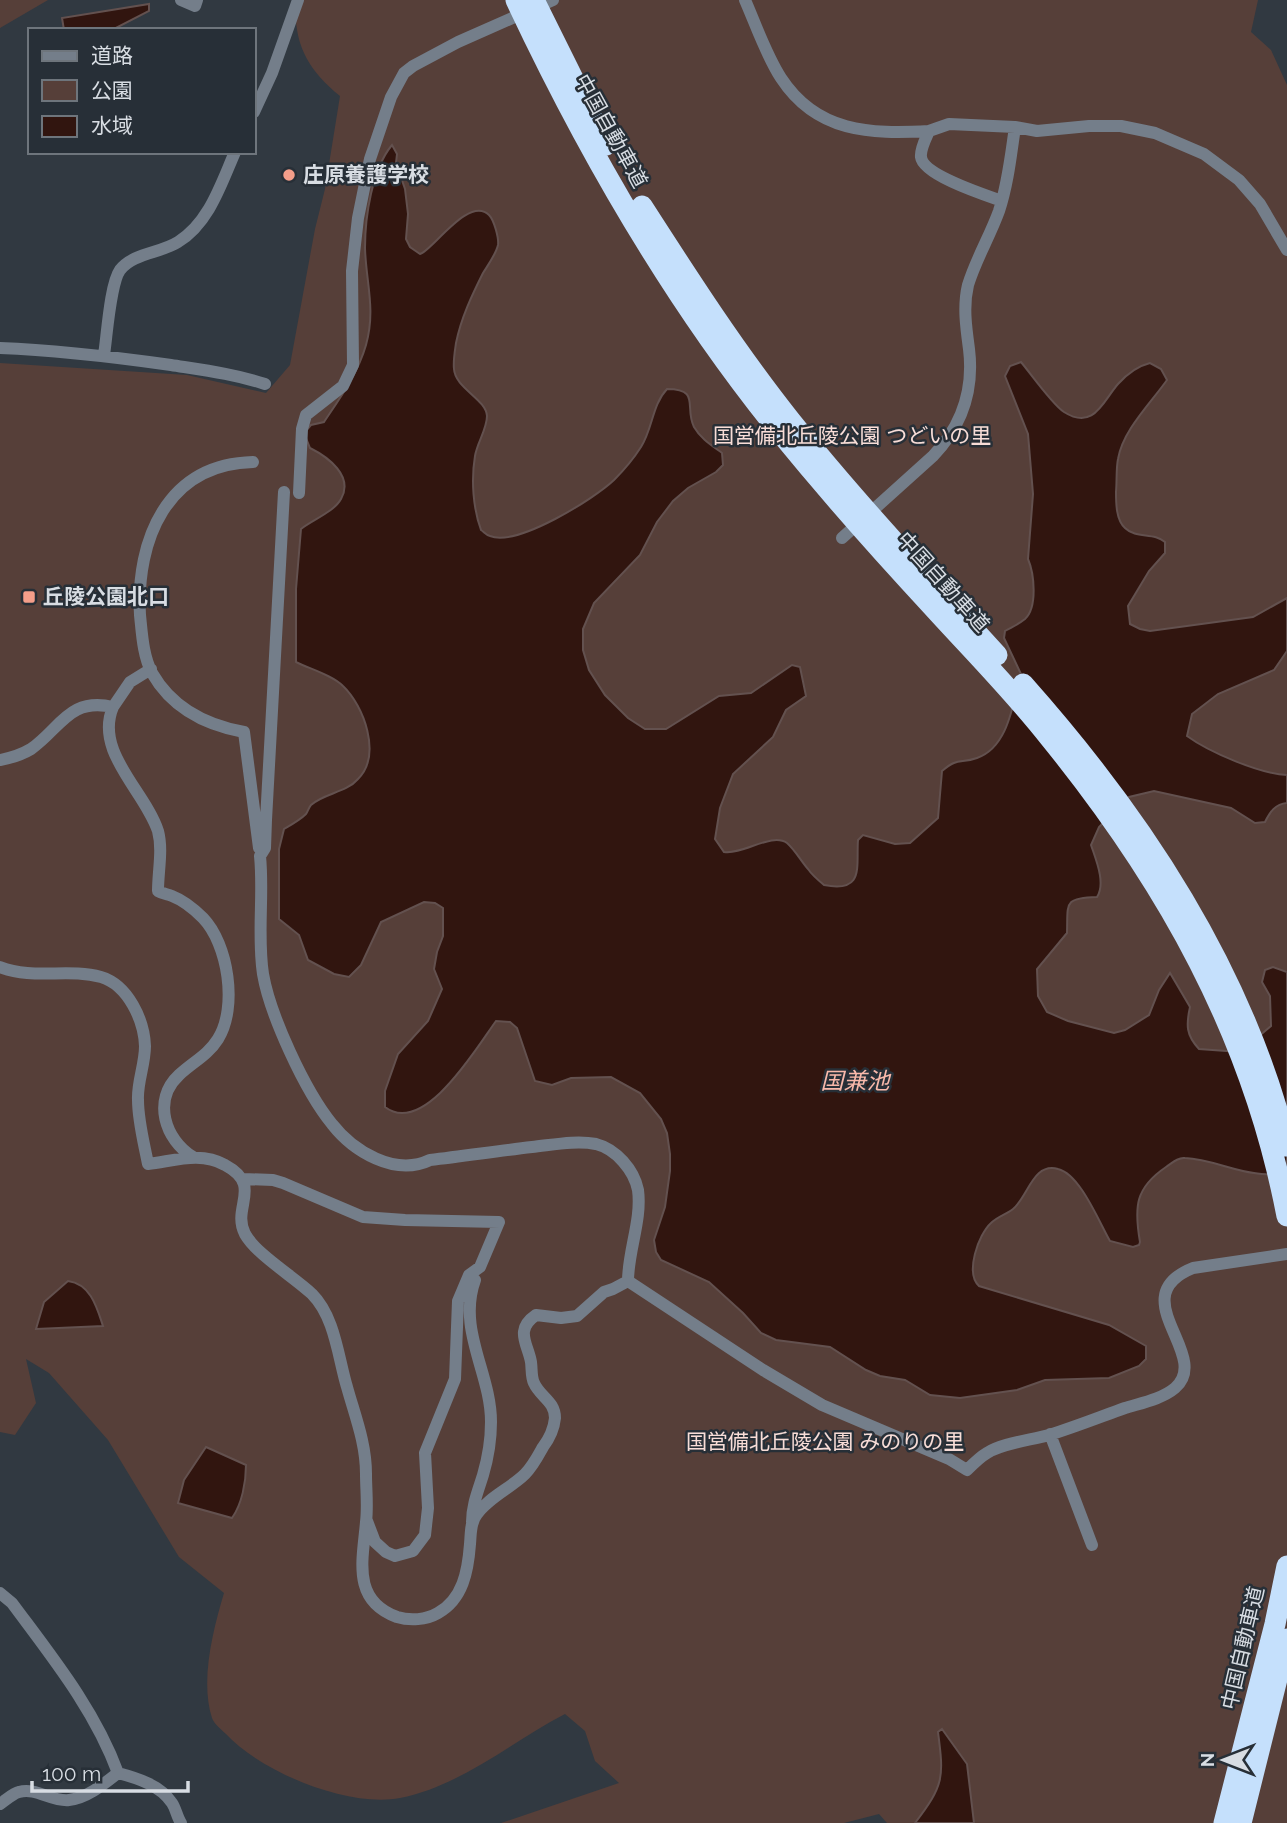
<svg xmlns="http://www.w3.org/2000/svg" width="1287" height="1823" font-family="Raleway,'Noto Sans JP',sans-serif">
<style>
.green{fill:#563f39}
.water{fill:#31150f;stroke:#63514f;stroke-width:2}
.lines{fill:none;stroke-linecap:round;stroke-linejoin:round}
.street{stroke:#747e8a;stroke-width:12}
.highway{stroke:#c5e0fc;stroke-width:21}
.poi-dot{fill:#f49e8a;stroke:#272f37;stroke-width:2.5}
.labels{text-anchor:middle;stroke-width:5;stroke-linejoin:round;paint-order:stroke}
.street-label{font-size:21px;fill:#d8dde3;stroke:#272f37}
.poi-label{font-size:21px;font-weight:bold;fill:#d8dde3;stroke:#272f37;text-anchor:start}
.park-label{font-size:21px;fill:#f8ddd7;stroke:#272f37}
.water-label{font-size:23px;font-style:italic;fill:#f9b9aa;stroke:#272f37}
</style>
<rect width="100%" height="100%" fill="#313941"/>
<path class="green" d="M0 0H48L0 28Z
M296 0H1258L1251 32 1271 50 1287 85V1823H887L879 1814 844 1823H501L619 1783 595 1761 585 1731 565 1714C511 1742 461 1786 400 1798 348 1808 261 1772 226 1734 222 1730 214 1724 212 1718 200 1681 213 1630 224 1593L179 1557 108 1440 49 1373 26 1359 36 1403 15 1435 0 1432V363L187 375 266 393 290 365 315 229 325 189 340 96C307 69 293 43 296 0Z"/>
<path class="water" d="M149 4V11L112 30H64L62 18Z
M392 145 397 154 396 163 405 189 408 214 406 239 410 247 420 254C432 251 469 195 489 215 494 220 499 238 498 245 496 254 488 265 483 273 472 295 461 318 456 343 455 350 453 361 454 369 455 388 486 399 487 416 487 429 477 443 475 456 471 480 473 508 481 530 484 532 486 535 490 536 517 547 594 499 614 480 623 471 634 458 641 447 653 428 652 405 667 389 701 389 684 407 694 427 701 439 711 445 722 453L723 465 716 472 688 488 673 501 657 522 640 555 594 603 583 629V650L589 670 605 695 628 718 645 729H666L719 696 751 693 792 665 800 667 806 696 786 710 773 737 733 774 720 808 715 839 724 852C743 855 772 832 787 843 795 850 801 861 808 869 812 875 818 880 824 885 865 893 856 867 858 840L863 835 895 844 910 843 938 818 942 771C958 757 960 764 977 758 1009 747 1013 702 1021 674L1004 638 1005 631C1012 627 1019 624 1025 619 1038 607 1034 573 1028 559L1033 494 1028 434 1005 376 1010 366 1021 362C1031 374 1052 404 1064 412 1094 431 1103 401 1118 384 1127 374 1138 366 1150 363L1161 369 1167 380C1150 404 1123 430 1118 459 1116 469 1117 481 1116 492 1116 503 1116 520 1125 528 1136 539 1154 532 1165 542V553L1149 571 1128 606 1130 624 1140 629 1150 631 1253 617 1287 598V651L1274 670 1218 694 1192 714 1187 736C1209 752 1260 774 1287 775V803C1275 804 1270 812 1265 822L1255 823 1231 808 1154 791 1129 797 1099 827 1091 845C1096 860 1106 883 1097 897 1063 898 1068 903 1067 933L1037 969 1038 996 1047 1012 1068 1021 1114 1033 1125 1030 1149 1015 1159 990 1170 973 1190 1007C1186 1025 1186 1035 1199 1049L1240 1052 1271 1026 1270 996 1262 982 1265 970 1273 967 1287 972V1175C1276 1174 1265 1175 1254 1173 1231 1170 1209 1159 1185 1158 1178 1157 1172 1163 1166 1167 1135 1188 1134 1207 1140 1242L1139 1245 1133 1247 1110 1241C1099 1222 1080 1174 1058 1169 1033 1162 1028 1197 1013 1209 1007 1214 997 1217 991 1223 978 1235 965 1273 979 1286L1109 1325 1146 1346V1359L1139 1366 1109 1378 1045 1380 1017 1390 960 1398 930 1395 905 1380 880 1376 866 1370 830 1347 776 1340 761 1333 743 1313 709 1282 661 1260 656 1252 654 1240 665 1207 670 1171V1154L667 1133 661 1119 640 1093 611 1077 571 1078 552 1085 535 1081 517 1028 510 1022 496 1021C477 1047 424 1137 385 1107V1091L398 1054 428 1021 442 989 434 969 437 952 443 936V908L435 903 424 902 381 922 361 965 349 977 334 974 308 960 299 935 279 919V849L284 829C291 825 300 820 306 814 308 811 309 807 311 805 324 793 346 793 358 779 382 755 364 706 343 686 332 675 310 669 296 662V589L301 529C312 520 334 512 341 499 354 476 328 457 310 448L304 433 311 425 324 422C340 398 358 373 366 345 376 309 366 283 365 248 365 217 372 169 392 145Z
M68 1281C91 1284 97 1308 103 1326L36 1329 44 1302Z
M206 1447 246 1465C246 1482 242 1504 232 1518L178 1503 184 1480Z
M942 1729 967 1764 974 1823H915C944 1785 944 1778 938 1732Z"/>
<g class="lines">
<path class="street" d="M181 0 195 6 197 0
M745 0C756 25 766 55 781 78 817 133 870 134 929 131 926 138 920 149 921 157 923 175 985 195 1002 201
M254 112 272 73 298 0
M929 131 949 124 1015 127 1037 131 1089 126H1121L1155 133 1204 154 1239 180 1260 204 1287 250
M0 348C58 350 114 357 171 365 203 370 235 374 265 384
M104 355C107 336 110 284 120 270 133 253 161 253 178 242 209 223 221 184 235 152
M253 462C167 464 136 540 140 615 142 634 143 656 152 673 172 708 205 725 244 732L259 848
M284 492 266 820 265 848 260 856C264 895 257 935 263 974 270 1015 305 1091 332 1124 353 1151 395 1177 430 1160 464 1156 498 1151 532 1147 552 1145 576 1140 596 1144 616 1149 634 1170 638 1190 642 1220 628 1251 628 1281
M299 493 302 429 306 415 343 386 353 365 352 271 358 218 370 159 391 97 404 73 413 66 458 42 553 0
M842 538 933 456C962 426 974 390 969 349 966 327 963 306 968 285 976 259 990 236 999 211 1008 184 1011 154 1015 127
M113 707C94 752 145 791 158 831 163 850 158 871 158 891 163 894 167 894 172 896 185 901 194 909 203 918 228 944 238 1007 218 1039 208 1055 193 1062 179 1075 152 1100 165 1140 193 1157
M0 760C11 758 21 755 31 749 61 728 69 697 113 707L130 682 151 669
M0 967C33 980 68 968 101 977 128 985 144 1020 145 1046 145 1065 137 1082 138 1100 138 1121 144 1143 148 1164 174 1161 201 1151 225 1165 264 1186 231 1207 245 1234 256 1254 294 1277 312 1294 335 1317 338 1357 347 1387 355 1416 366 1443 366 1474 366 1490 368 1506 366 1522 363 1559 351 1600 397 1617 410 1621 426 1620 438 1613 463 1599 468 1571 470 1544 471 1534 470 1522 477 1514 489 1497 511 1488 525 1474 533 1466 538 1456 543 1447 549 1439 554 1428 555 1418 555 1401 540 1397 534 1383 531 1377 532 1369 531 1362 528 1344 514 1330 536 1315L561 1318 577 1316 604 1292 613 1289 628 1281
M243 1179 273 1180 283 1183 363 1217 405 1220 499 1222 480 1267 469 1275 458 1301 455 1379 425 1453 428 1508 425 1535 413 1551 395 1556 386 1552 375 1542 367 1521
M628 1281 763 1370 822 1405 949 1459 967 1470C973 1464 980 1457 987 1453 1002 1443 1032 1440 1049 1435 1075 1427 1100 1417 1125 1408 1141 1403 1162 1399 1175 1388 1213 1355 1121 1297 1193 1268L1287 1254
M1050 1434 1092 1545
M472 1522C472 1505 478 1491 483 1475 488 1458 491 1440 491 1422 491 1373 457 1330 475 1280
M0 1593 12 1603C52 1657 95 1710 118 1773
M0 1804C5 1801 13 1793 19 1792 36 1787 52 1802 69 1800 87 1798 104 1784 118 1773 137 1778 160 1785 172 1803 176 1809 177 1817 181 1823"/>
<path class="highway" d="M516 0C587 151 673 300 778 430 827 490 879 549 932 606 971 649 1013 691 1049 737 1166 881 1252 1033 1287 1216
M534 0 606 145
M642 206C689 279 736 352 790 420 855 501 927 578 997 655
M1023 684C1142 818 1243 970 1287 1146
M1224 1823 1275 1624 1287 1566
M1241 1823 1287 1639"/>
</g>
<g class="poi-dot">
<circle cx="289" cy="175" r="7"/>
<rect x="22" y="590" width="14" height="14" rx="3.5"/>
</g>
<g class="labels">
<g class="street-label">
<text transform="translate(611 131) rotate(61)" y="7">中国自動車道</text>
<text transform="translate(943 582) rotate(48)" y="7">中国自動車道</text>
<text transform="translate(1243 1648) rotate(-77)" y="7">中国自動車道</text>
</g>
<g class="poi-label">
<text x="303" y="182">庄原養護学校</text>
<text x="43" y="604">丘陵公園北口</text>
</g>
<g class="park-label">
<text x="852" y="443">国営備北丘陵公園 つどいの里</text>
<text x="825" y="1449">国営備北丘陵公園 みのりの里</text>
</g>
<g class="water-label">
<text x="855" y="1089">国兼池</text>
</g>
</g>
<rect x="28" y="28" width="228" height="126" fill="#272f37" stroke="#6e757c" stroke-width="2"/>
<rect x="42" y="51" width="35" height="10" fill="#747e8a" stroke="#6e757c" stroke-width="2"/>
<text x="91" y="63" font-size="21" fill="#d8dde3">道路</text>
<rect x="42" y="80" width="35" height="21" fill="#563f39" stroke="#6e757c" stroke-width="2"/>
<text x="91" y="98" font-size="21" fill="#d8dde3">公園</text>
<rect x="42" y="116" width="35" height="21" fill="#31150f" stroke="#6e757c" stroke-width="2"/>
<text x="91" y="133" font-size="21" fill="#d8dde3">水域</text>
<g transform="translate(1224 1760) rotate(270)" stroke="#272f37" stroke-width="5" paint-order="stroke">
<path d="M0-5L12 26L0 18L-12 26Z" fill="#d8dde3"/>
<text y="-10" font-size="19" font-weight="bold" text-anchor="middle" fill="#d8dde3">N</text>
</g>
<path d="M32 1781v10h156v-10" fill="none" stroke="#d8dde3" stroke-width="3.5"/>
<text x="42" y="1781" font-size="21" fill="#d8dde3" stroke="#272f37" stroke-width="5" paint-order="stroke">100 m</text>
</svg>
